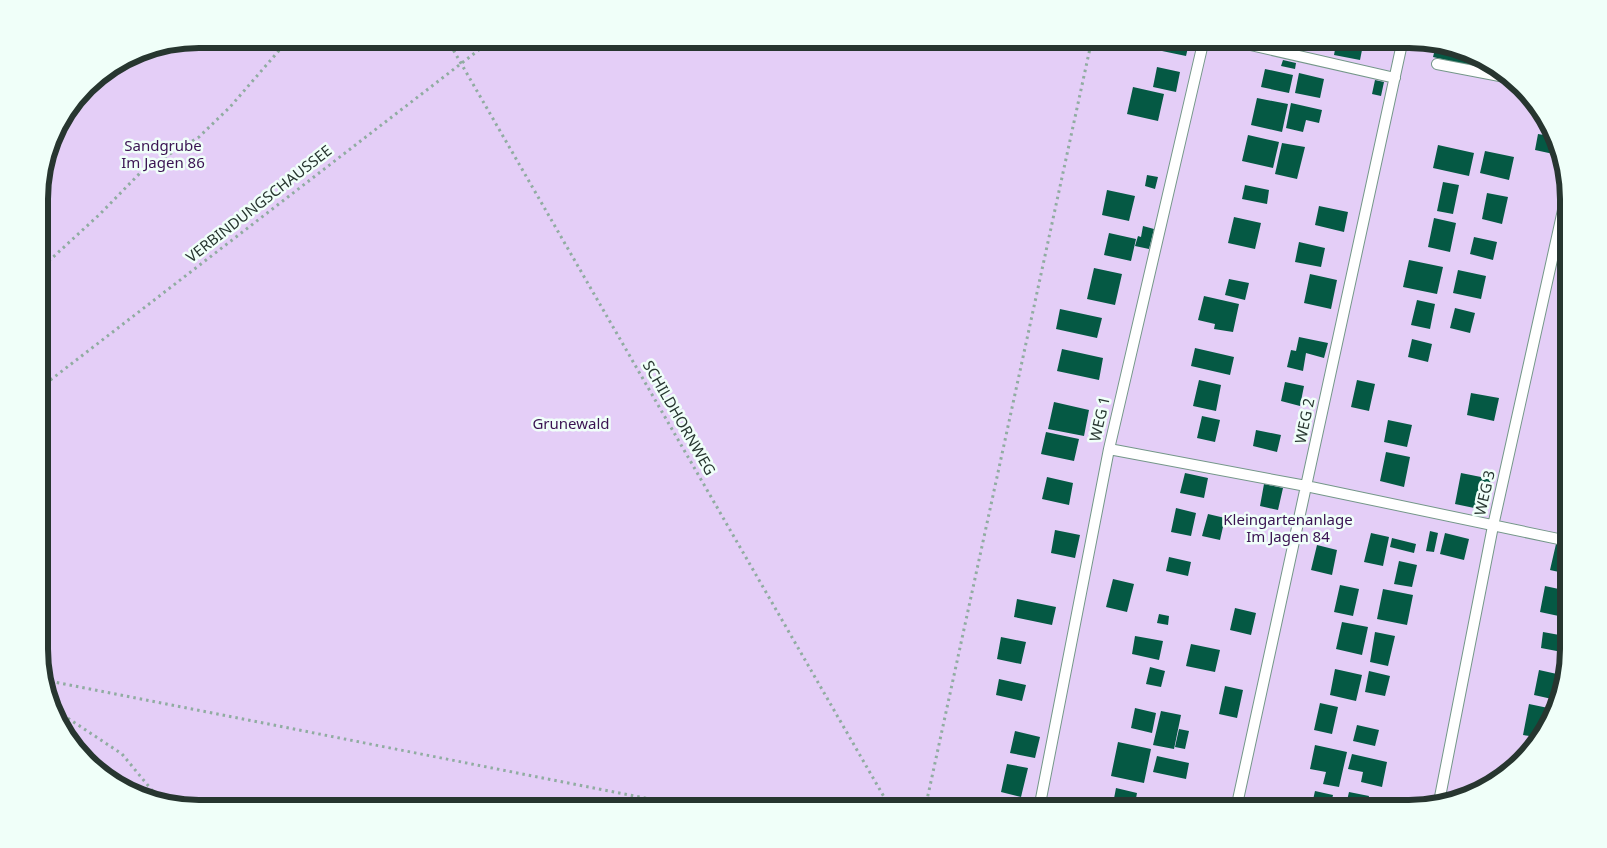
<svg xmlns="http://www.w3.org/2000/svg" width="1607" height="848" font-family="'Noto Sans',sans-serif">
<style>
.green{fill:#e4cef7}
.building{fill:#055944}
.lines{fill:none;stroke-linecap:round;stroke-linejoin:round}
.lane-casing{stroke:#749789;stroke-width:12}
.path{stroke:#90aca1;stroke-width:3;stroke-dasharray:2.5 4;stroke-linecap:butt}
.lane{stroke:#fff;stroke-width:10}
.labels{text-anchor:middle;stroke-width:5;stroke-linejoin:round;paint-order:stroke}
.park-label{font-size:15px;fill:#3a1352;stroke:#f0fff9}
.street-label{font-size:15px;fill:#273630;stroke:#f0fff9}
.rim{fill:none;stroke:#273630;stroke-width:6}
</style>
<rect width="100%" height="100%" fill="#d2f7e8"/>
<path class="green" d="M198 39H1409L1480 55 1541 109 1567 178 1568 650 1552 721 1497 783 1419 809H198L127 793 72 747 40 671 39 187 55 128 93 78 137 51Z"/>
<path class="building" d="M1165 39H1190L1186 56 1162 51Z
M1274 39H1299L1297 48 1273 43Z
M1337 39 1364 40 1360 60 1334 55Z
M1436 45 1480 55 1498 72 1433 57Z
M1283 60 1296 63 1295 69 1281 66Z
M1157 67 1180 72 1176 92 1153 87Z
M1265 69 1293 75 1289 93 1261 87Z
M1299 73 1324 79 1320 98 1295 93Z
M1375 80 1384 82 1381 96 1372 94Z
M1133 87 1164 94 1158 121 1127 114Z
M1257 98 1288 104 1282 132 1251 125Z
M1291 103 1322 110 1319 123 1306 120 1303 132 1286 128Z
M1544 132 1550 133 1558 155 1535 150 1538 134 1544 135Z
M1248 135 1279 142 1273 168 1242 161Z
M1282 143 1305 147 1297 179 1275 174Z
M1438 145 1474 153 1469 176 1433 168Z
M1485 151 1514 157 1509 180 1480 173Z
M1147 175 1158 177 1155 189 1145 186Z
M1443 182 1459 185 1453 214 1437 211Z
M1245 185 1269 190 1267 204 1242 199Z
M1107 190 1135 196 1129 221 1102 215Z
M1487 193 1508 197 1502 224 1482 219Z
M1319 206 1348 212 1344 232 1315 225Z
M1234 217 1261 223 1255 249 1228 243Z
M1434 218 1456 223 1450 252 1428 247Z
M1143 226 1154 229 1149 249 1135 246 1138 236 1141 237Z
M1109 233 1136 239 1131 261 1104 255Z
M1474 237 1497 242 1493 260 1470 254Z
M1299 242 1325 248 1321 267 1295 262Z
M1409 260 1443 267 1437 294 1403 287Z
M1094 268 1122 274 1115 305 1087 299Z
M1458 270 1486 276 1481 299 1453 293Z
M1310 274 1337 280 1331 309 1304 303Z
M1229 279 1249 283 1245 300 1225 295Z
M1204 296 1239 304 1233 332 1214 329 1215 324 1198 320Z
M1417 300 1435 304 1430 329 1411 325Z
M1455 308 1475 313 1470 333 1450 328Z
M1060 309 1102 318 1097 338 1056 329Z
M1299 337 1328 343 1324 358 1306 353 1303 371 1287 367 1291 350 1296 351Z
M1412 339 1432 344 1428 362 1408 357Z
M1195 348 1234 357 1230 375 1191 366Z
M1062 349 1103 358 1099 380 1057 371Z
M1199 380 1221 385 1216 411 1193 406Z
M1357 380 1375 384 1369 411 1351 407Z
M1285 382 1304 386 1300 406 1281 401Z
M1471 393 1499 398 1494 421 1467 415Z
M1054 402 1089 410 1084 436 1048 429Z
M1202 416 1220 420 1215 442 1197 438Z
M1388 420 1412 425 1407 447 1384 442Z
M1256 430 1281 435 1277 452 1253 446Z
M1046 432 1079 439 1074 461 1041 454Z
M1386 452 1410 457 1404 487 1380 481Z
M1185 473 1208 478 1204 498 1180 493Z
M1461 473 1491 479 1484 510 1455 504Z
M1047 477 1073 483 1069 505 1042 499Z
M1264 484 1283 488 1278 510 1260 506Z
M1176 508 1196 513 1191 536 1171 532Z
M1208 514 1225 518 1220 540 1202 536Z
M1055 530 1080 535 1075 558 1051 553Z
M1430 531 1438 533 1434 552 1426 551Z
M1371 533 1389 537 1383 566 1364 562Z
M1445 533 1469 539 1464 560 1440 554Z
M1392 538 1416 544 1414 553 1390 547Z
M1556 544 1568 547V574L1550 570Z
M1317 545 1337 550 1332 575 1311 570Z
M1169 557 1191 562 1188 576 1166 571Z
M1399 561 1417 565 1412 587 1394 584Z
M1113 579 1134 584 1127 612 1106 607Z
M1340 585 1359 589 1353 616 1334 612Z
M1545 586 1568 591V618L1540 612Z
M1383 589 1413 595 1407 625 1377 619Z
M1017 599 1056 607 1052 625 1014 617Z
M1235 608 1256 613 1251 635 1230 630Z
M1159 614 1169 616 1168 625 1157 623Z
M1342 622 1368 627 1362 655 1336 649Z
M1375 632 1395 636 1388 666 1370 662Z
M1543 632 1565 636 1562 652 1541 648Z
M1135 636 1163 641 1159 660 1132 654Z
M1001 637 1026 642 1021 664 997 659Z
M1191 644 1220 650 1215 672 1186 666Z
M1150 667 1165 671 1161 687 1146 684Z
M1335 669 1362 675 1356 701 1330 695Z
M1539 670 1557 674 1552 699 1534 695Z
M1369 671 1390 676 1385 696 1365 692Z
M999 679 1026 685 1022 701 996 695Z
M1225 686 1243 690 1237 718 1219 714Z
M1320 703 1338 707 1332 734 1314 730Z
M1529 704 1553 709 1551 721 1537 737 1523 735Z
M1135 708 1156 713 1152 733 1131 728Z
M1161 711 1181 715 1174 749 1153 745Z
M1357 725 1379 730 1375 746 1353 741Z
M1179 729 1189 731 1185 749 1175 747Z
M1015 731 1040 737 1035 758 1010 753Z
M1118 742 1151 749 1144 783 1111 776Z
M1315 745 1347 752 1339 787 1323 784 1326 772 1310 769Z
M1352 754 1387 762 1382 787 1361 782 1363 772 1348 769Z
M1157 756 1189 763 1186 779 1153 772Z
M1007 764 1028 768 1021 797 1001 792Z
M1116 788 1137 793 1134 809H1112Z
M1315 791 1333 795 1330 809H1311Z
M1349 792 1369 796 1366 809H1345Z
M1189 798 1220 805 1219 809H1186Z
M997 800 1029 807V809H995Z"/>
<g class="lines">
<g class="lane-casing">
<path id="lane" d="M1224 39 1395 78
M1437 64 1505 77
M1109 449 1306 486 1568 541
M1439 802 1493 526 1567 192
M1039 809 1109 449 1204 39
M1236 809 1403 39"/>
</g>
<path class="path" d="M447 39 891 809
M39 270 100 214 144 169 199 137 230 107 289 39
M40 388 493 39
M44 680 701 809
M57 711 122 754 160 800
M925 809 1092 39"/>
<use href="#lane" class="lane"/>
</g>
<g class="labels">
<g class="park-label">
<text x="163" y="151">Sandgrube<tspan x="163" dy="17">Im Jagen 86</tspan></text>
<text x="571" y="429">Grunewald</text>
<text x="1288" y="525">Kleingartenanlage<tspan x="1288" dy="17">Im Jagen 84</tspan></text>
</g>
<g class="street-label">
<text transform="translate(259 204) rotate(-38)" y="5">VERBINDUNGSCHAUSSEE</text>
<text transform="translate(679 418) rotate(60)" y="5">SCHILDHORNWEG</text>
<text transform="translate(1100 419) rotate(-77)" y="5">WEG 1</text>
<text transform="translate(1305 421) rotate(-78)" y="5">WEG 2</text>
<text transform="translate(1485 493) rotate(-77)" y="5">WEG 3</text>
</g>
</g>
<path d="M0 0H1607V848H0ZM199 48H1409A151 151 0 0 1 1560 199V649A151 151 0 0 1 1409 800H199A151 151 0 0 1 48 649V199A151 151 0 0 1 199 48Z" fill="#f0fff9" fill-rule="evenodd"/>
<path class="rim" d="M199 48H1409A151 151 0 0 1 1560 199V649A151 151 0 0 1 1409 800H199A151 151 0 0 1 48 649V199A151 151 0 0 1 199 48Z"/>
</svg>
